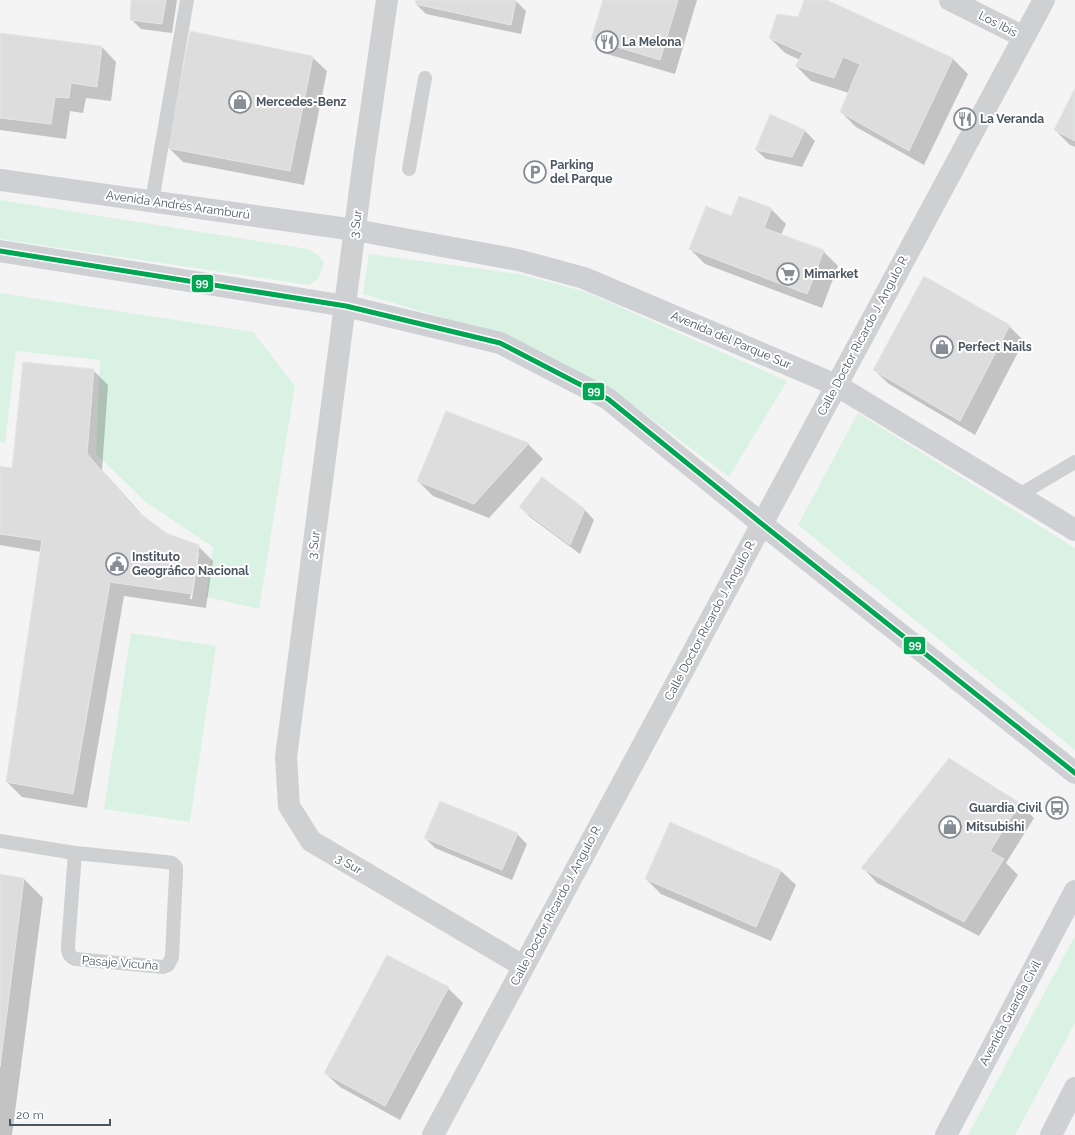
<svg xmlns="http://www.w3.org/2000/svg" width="1075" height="1135" font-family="Raleway,sans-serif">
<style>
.green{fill:#d9f2e3}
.shadow{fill:#0003;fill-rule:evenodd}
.building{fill:#ddddde;stroke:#e5e6e7}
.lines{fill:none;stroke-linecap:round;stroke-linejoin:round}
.lane{stroke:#ced0d2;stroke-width:14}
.street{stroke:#ced0d2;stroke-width:22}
.secondary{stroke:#ced0d4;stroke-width:22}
.bus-1-casing{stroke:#fff;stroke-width:8}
.bus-1{stroke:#00a651;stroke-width:5}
.labels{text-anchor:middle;stroke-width:4;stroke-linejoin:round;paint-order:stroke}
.street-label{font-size:12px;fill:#4a5661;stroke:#fff}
.poi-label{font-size:12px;font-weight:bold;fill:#4a5661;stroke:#fff;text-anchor:start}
.line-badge{stroke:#fff;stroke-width:1.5}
.badge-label{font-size:11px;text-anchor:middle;font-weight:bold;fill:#fff}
</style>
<rect width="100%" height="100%" fill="#f4f4f4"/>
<path class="green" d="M0 200 308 249 318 255 324 262C321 273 320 280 309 285L0 239Z
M369 254 520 274 586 292 787 381 729 477 621 396 505 336 363 294Z
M0 293 253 332 295 386 259 609 206 597 213 547 146 502 96 454 100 360 16 351 5 443 0 442Z
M858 413 1075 548V750L798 525Z
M131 633 216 646 190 822 104 809Z
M1075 936V1023L1015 1135H968Z"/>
<path class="shadow" d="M132 0H177L172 33 141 29 131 19Z
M417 0H512L516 1 526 11 521 34 426 14 416 4Z
M604 0H697L675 74 607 54 592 39Z
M806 0H825L953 59 968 74 924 165 856 127 841 112 849 93 811 81 796 66 800 60 785 53 770 38 798 18Z
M0 34 102 47 116 62 111 101 86 98 83 113 70 111 66 139 0 130Z
M312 57 327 71 304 185 183 162 168 147Z
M1075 91V147L1070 145 1055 130Z
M771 116 805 131 815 141 802 167 766 159 756 150Z
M771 209 786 224 781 235 823 251 838 266 822 308 705 264 690 249 732 217Z
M1009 326 1024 341 975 435 889 384 874 370Z
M93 370 108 385 102 470 143 516 165 534 198 546 213 561 206 608 124 596 87 808 22 797 7 782 41 552 0 545V467L13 469ZM197 553H199L192 599H190Z
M446 412 528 444 543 459 489 518 433 496 418 481Z
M520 507 584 509 594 520 580 554 530 517Z
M949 759 1020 804 1034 818 1006 863 1018 875 979 936 877 883 863 868Z
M671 823 781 871 796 885 771 941 661 894 646 879Z
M517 834 527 844 512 880 435 848 425 838Z
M0 875 24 879 43 898 12 1135H0Z
M448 988 463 1003 400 1120 340 1087 325 1073Z"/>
<path class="building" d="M131 0H166L162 24 130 20Z
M416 0H516L511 25 415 4Z
M603 0H678L660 60 591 39Z
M804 0H827L953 58 909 151 840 112 860 64 843 57 834 78 795 66 803 53 769 38 777 14 798 17Z
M190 31 313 56 290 171 167 148Z
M0 33 102 46 97 87 71 83 69 98 55 97 51 124 0 118Z
M1075 88V141L1054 130Z
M770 114 805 130 792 157 755 150Z
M739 196 772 208 764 228 824 250 807 294 689 249 706 206 731 216Z
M924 276 1010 325 960 421 873 370Z
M23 362 94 369 87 454 137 511 166 533 199 545 192 594 110 582 73 794 6 782 42 540 0 534V466L12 468Z
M446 411 529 443 474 504 417 481Z
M542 477 585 509 570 545 519 507Z
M949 758 1020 803 990 851 1004 859 964 922 861 868Z
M440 801 518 833 502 870 424 838Z
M670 822 781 870 756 927 645 879Z
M0 874 24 878 0 1067Z
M387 955 449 987 385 1106 324 1073Z"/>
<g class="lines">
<path class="lane" d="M409 169 425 78
M152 201 187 0
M1019 495 1075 462
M0 841 75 853 166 862 172 863 176 867V873L172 957 168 965 163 967 75 959C69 956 68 953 68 946L75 853"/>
<path class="street" d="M387 0 364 159 286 757 289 806 311 841 523 966
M950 0 1024 37
M433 1135 1044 0"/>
<path class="secondary" d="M0 180 355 230 518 260 584 278 836 385 1075 530
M0 251 346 306 500 343 608 399 762 524 1075 773
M946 1135 1075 891
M1051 1135 1075 1088"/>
<g class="bus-1-casing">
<path id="bus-1" d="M0 251 346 306 500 343 608 399 762 524 1075 773"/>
</g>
<use href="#bus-1" class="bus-1"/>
</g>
<defs>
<g id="restaurant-ring" transform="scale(1.15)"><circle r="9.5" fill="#fff" stroke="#868d94" stroke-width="1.5"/><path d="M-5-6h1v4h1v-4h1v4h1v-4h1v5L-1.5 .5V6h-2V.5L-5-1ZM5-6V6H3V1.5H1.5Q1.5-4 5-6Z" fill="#868d94"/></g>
<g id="shop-ring" transform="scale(1.15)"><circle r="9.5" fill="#fff" stroke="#868d94" stroke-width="1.5"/><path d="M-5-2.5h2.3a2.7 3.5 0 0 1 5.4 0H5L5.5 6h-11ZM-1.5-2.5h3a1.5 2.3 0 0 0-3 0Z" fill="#868d94"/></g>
<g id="parking-ring" transform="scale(1.15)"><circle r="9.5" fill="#fff" stroke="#868d94" stroke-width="1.5"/><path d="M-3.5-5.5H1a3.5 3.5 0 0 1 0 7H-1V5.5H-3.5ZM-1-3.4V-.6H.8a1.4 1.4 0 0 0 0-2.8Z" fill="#868d94"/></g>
<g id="supermarket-ring" transform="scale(1.15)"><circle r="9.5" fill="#fff" stroke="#868d94" stroke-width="1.5"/><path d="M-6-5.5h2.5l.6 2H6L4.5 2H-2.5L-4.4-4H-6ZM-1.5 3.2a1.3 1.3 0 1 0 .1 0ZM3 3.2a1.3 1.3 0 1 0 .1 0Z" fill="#868d94"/></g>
<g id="civic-ring" transform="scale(1.15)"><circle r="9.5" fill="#fff" stroke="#868d94" stroke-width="1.5"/><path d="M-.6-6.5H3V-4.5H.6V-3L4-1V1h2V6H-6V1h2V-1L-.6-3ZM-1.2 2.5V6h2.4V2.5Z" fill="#868d94"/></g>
<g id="bus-ring" transform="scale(1.15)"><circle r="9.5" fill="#fff" stroke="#868d94" stroke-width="1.5"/><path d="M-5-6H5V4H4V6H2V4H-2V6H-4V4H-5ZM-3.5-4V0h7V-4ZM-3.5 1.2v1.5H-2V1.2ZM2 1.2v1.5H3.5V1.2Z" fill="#868d94"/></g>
</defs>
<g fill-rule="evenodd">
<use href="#restaurant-ring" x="607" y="42"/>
<use href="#shop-ring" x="240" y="102"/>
<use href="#restaurant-ring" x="965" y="119"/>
<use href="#parking-ring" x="535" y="172"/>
<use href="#supermarket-ring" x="788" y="274"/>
<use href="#shop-ring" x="942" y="347"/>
<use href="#civic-ring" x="117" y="564"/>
<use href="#bus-ring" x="1057" y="808"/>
<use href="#shop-ring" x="950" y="827"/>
</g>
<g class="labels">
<g class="street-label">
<text transform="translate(998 24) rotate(27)" y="4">Los Ibis</text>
<text transform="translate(178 205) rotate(8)" y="4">Avenida Andrés Aramburú</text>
<text transform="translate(356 224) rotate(-82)" y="4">3 Sur</text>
<text transform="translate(863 335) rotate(-62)" y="4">Calle Doctor Ricardo J. Angulo R.</text>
<text transform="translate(731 340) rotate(23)" y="4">Avenida del Parque Sur</text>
<text transform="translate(314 545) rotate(-82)" y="4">3 Sur</text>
<text transform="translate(710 620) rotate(-62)" y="4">Calle Doctor Ricardo J. Angulo R.</text>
<text transform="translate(349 864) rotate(30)" y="4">3 Sur</text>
<text transform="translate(556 905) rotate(-62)" y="4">Calle Doctor Ricardo J. Angulo R.</text>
<text transform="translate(120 963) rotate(4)" y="4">Pasaje Vicuña</text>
<text transform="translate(1010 1013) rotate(-62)" y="4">Avenida Guardia Civil</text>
</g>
<g class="poi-label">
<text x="622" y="46">La Melona</text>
<text x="256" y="106">Mercedes-Benz</text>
<text x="980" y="123">La Veranda</text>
<text x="550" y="169">Parking<tspan x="550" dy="14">del Parque</tspan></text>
<text x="804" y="278">Mimarket</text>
<text x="958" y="351">Perfect Nails</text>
<text x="132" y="561">Instituto<tspan x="132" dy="14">Geográfico Nacional</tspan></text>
<text x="1042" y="812" text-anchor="end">Guardia Civil</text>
<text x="966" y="831">Mitsubishi</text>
</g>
</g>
<g class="line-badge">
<rect x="191" y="274" width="23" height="19" rx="4" fill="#00a651"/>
<rect x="582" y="382" width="23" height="19" rx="4" fill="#00a651"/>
<rect x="903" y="636" width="23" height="19" rx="4" fill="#00a651"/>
</g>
<g class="badge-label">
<text x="202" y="287">99</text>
<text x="594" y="395">99</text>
<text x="915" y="649">99</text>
</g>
<path d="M10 1119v6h100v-6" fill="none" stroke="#4a5661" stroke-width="2"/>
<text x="16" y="1119" font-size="12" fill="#4a5661" stroke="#ffffff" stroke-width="3" paint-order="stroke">20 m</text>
</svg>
